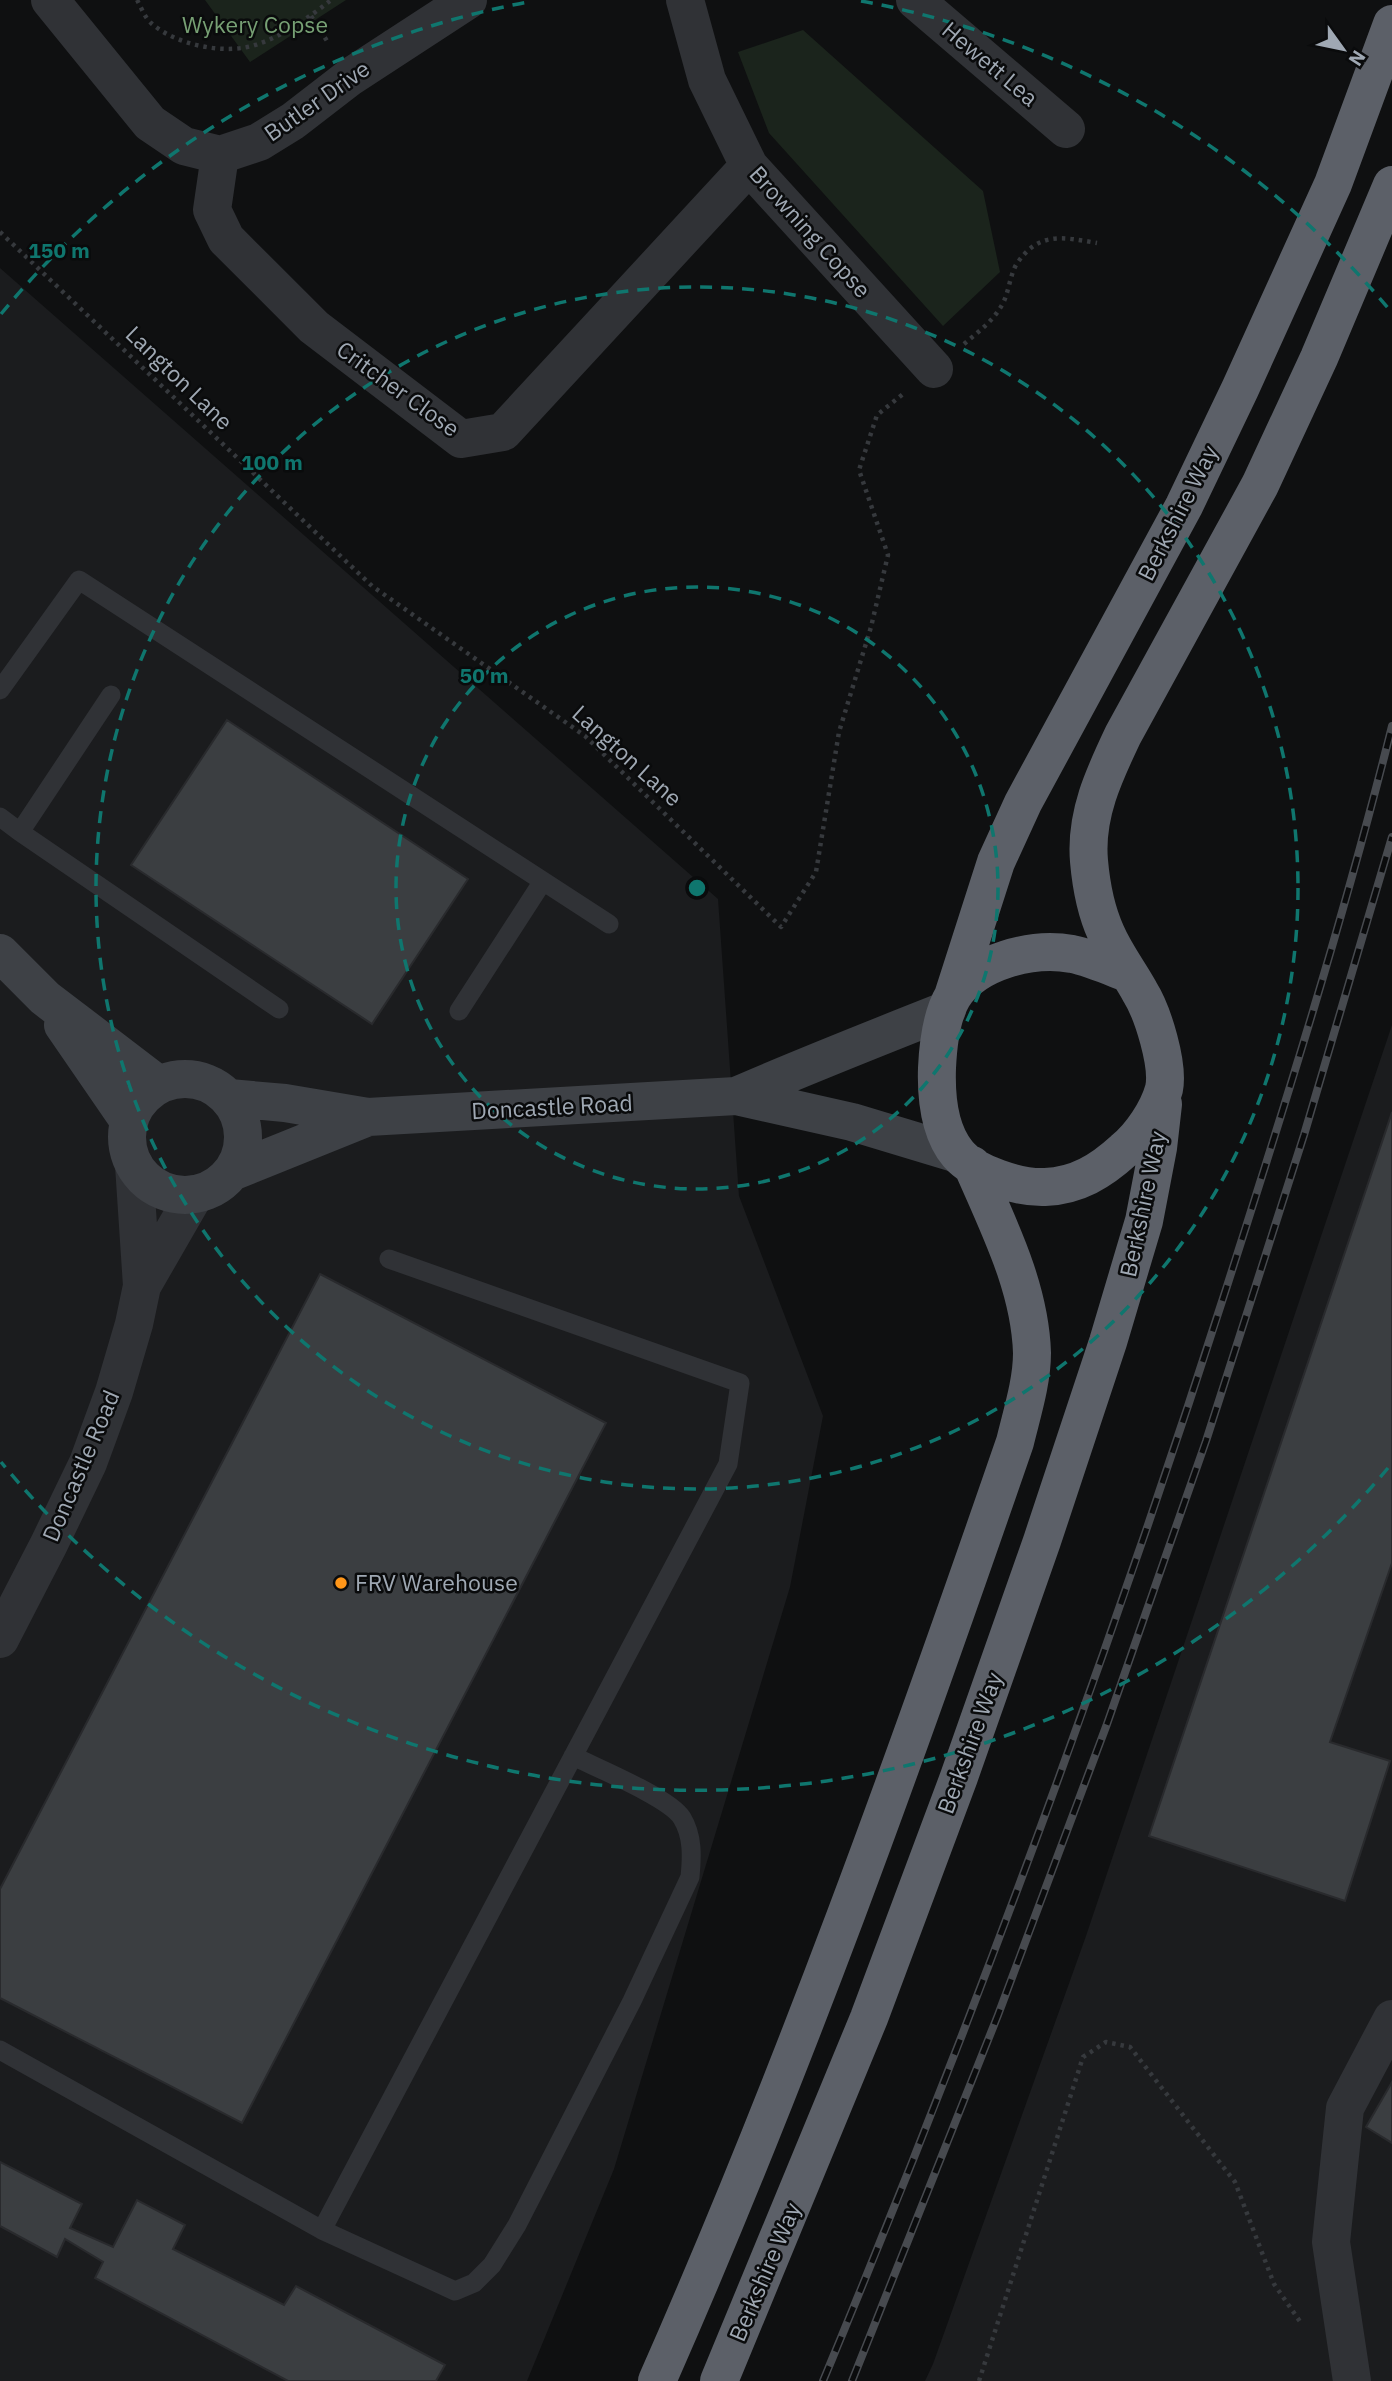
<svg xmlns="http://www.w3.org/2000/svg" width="1392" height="2381" font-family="'IBM Plex Sans',sans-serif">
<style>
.built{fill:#1b1c1e}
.green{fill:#1b241c}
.building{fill:#3b3e41;stroke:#292a2d;stroke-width:2}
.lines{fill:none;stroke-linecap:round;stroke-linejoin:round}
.path{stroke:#36393d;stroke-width:4.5;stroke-dasharray:3.5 5;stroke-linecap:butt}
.lane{stroke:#303236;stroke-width:19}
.street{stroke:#303236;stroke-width:38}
.secondary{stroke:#3e4146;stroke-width:38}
.highway{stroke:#5c6068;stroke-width:38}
.rail-casing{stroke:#474a4f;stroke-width:8}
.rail{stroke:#0a0b0c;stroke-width:5;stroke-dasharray:16;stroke-linecap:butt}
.ring{fill:none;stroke:#0f766e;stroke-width:3.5;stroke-dasharray:12 9}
.poi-dot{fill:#ff9619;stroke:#0a0b0c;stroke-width:2.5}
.labels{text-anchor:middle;stroke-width:5;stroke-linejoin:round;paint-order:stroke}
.park-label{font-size:23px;fill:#77a074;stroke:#0a0b0c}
.street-label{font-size:23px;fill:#9fa8b3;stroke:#0a0b0c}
.poi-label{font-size:23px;fill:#9fa8b3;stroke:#0a0b0c;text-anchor:start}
.centre{fill:#0f766e;stroke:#0a0b0c;stroke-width:3.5}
.ring-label{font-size:21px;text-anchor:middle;font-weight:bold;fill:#0f766e;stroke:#0a0b0c;stroke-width:5;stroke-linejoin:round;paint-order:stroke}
</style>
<rect width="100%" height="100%" fill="#0f1011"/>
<path class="built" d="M0 268 718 899 739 1196 823 1416 790 1587 614 2169 527 2381H0Z
M1392 1025V2381H925L933 2364 1086 1936Z"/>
<path class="green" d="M205 0H346L250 62Z
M803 30 983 191 1000 272 943 326 769 133 738 52Z"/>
<path class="building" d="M227 720 468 879 372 1024 131 865Z
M1392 1112V1563L1330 1742 1390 1761 1345 1901 1149 1836Z
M320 1274 606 1423 242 2123 0 1998V1889Z
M1392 2082V2143L1366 2127Z
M0 2162 82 2204 70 2228 113 2247 137 2200 185 2225 173 2249 284 2305 296 2286 445 2365 436 2381H288L95 2278 103 2262 65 2239 57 2257 0 2226Z"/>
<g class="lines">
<path class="path" d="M137 0C141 7 145 18 151 23 176 45 226 56 258 44 283 36 311 16 331 0
M311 16 329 44
M0 232 372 586 585 736 781 927 816 872 839 732 871 627 888 555 859 470 877 415 903 394
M964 344C979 331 995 320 1004 301 1009 290 1010 276 1016 265 1038 231 1062 237 1097 243
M979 2381 1083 2057 1106 2042 1130 2047 1235 2182 1274 2284 1301 2323"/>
<path class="lane" d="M0 690 79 580 609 924
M111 695 20 832 279 1009
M0 817 20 832
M459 1011 543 881
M0 2050 322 2230 455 2291 474 2283 492 2265 517 2225 632 2001 690 1877C692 1857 693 1836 682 1818 670 1798 597 1768 573 1756
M322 2230 728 1464 740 1383 389 1259"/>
<path class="street" d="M50 0 150 123 184 146 220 155 259 142 293 121 350 77 468 0
M685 0 707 80 749 166 934 369
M915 0 1066 129
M220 155 212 210 226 239 314 327 461 439 503 432 749 166
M142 1286 195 1194
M0 1639 49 1544 88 1463 114 1392 134 1324 142 1286 134 1165
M1352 2381 1331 2242 1345 2108 1392 2019"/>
<path class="secondary" d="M0 953 45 998 159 1085
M63 1025 129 1121
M127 1137a58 58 0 1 1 116 0a58 58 0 1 1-116 0Z
M736 1096C805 1066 876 1038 947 1010
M229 1098 285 1103 368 1117 736 1096 852 1122 958 1154
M232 1172 366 1118"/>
<path class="highway" d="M1127 973C1109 966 1091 958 1072 954 1032 947 976 961 953 996 941 1016 938 1046 937 1068 936 1097 939 1131 958 1154 975 1174 1019 1188 1045 1187 1077 1186 1101 1171 1124 1150 1141 1136 1158 1111 1164 1089 1169 1065 1153 1013 1140 992 1129 972 1115 954 1106 933 1096 911 1091 884 1089 861 1085 815 1104 775 1123 735L1260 485 1319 358 1392 185
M953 996 996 862 1023 803 1184 506 1240 389 1333 184 1392 24
M657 2381C792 2075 906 1758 1015 1442 1022 1413 1032 1382 1032 1353 1030 1287 998 1225 972 1165
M719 2381 869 2018 959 1777 1042 1541 1108 1342 1144 1221 1158 1148 1163 1104"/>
<g class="rail-casing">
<path id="rail" d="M823 2381C973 2021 1109 1655 1228 1283 1287 1099 1345 914 1392 726
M852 2381 998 2015 1107 1724 1206 1441 1304 1135 1392 837"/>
</g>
<use href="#rail" class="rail"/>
</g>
<g class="ring">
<circle cx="697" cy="888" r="301"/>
<circle cx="697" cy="888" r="601"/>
<path d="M1388 1468A902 902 0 0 1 1 1462M1 314A902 902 0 0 1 533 1M861 1A902 902 0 0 1 1388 308"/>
</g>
<circle class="poi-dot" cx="341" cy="1583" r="7"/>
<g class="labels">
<g class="park-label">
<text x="255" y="33">Wykery Copse</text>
</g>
<g class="street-label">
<text transform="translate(990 64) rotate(40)" y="8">Hewett Lea</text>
<text transform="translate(317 101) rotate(-35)" y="8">Butler Drive</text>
<text transform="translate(810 232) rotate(48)" y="8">Browning Copse</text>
<text transform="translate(179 378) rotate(44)" y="8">Langton Lane</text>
<text transform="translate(398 389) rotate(36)" y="8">Critcher Close</text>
<text transform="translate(1178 513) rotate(-63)" y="8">Berkshire Way</text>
<text transform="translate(627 756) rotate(42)" y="8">Langton Lane</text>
<text transform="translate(552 1107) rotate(-3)" y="8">Doncastle Road</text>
<text transform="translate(1143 1204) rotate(-78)" y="8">Berkshire Way</text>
<text transform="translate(81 1466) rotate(-67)" y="8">Doncastle Road</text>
<text transform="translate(970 1743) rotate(-70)" y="8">Berkshire Way</text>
<text transform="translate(765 2272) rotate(-67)" y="8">Berkshire Way</text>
</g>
<g class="poi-label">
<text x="355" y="1591">FRV Warehouse</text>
</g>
</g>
<circle cx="697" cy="888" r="10" class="centre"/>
<g class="ring-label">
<text x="59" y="258">150 m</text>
<text x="272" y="470">100 m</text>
<text x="484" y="683">50 m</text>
</g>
<g transform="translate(1343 49) rotate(123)" stroke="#0a0b0c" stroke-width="5" paint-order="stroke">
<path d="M0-5L12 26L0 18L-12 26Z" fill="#9fa8b3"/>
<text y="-10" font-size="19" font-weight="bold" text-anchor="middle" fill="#9fa8b3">N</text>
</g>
</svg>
